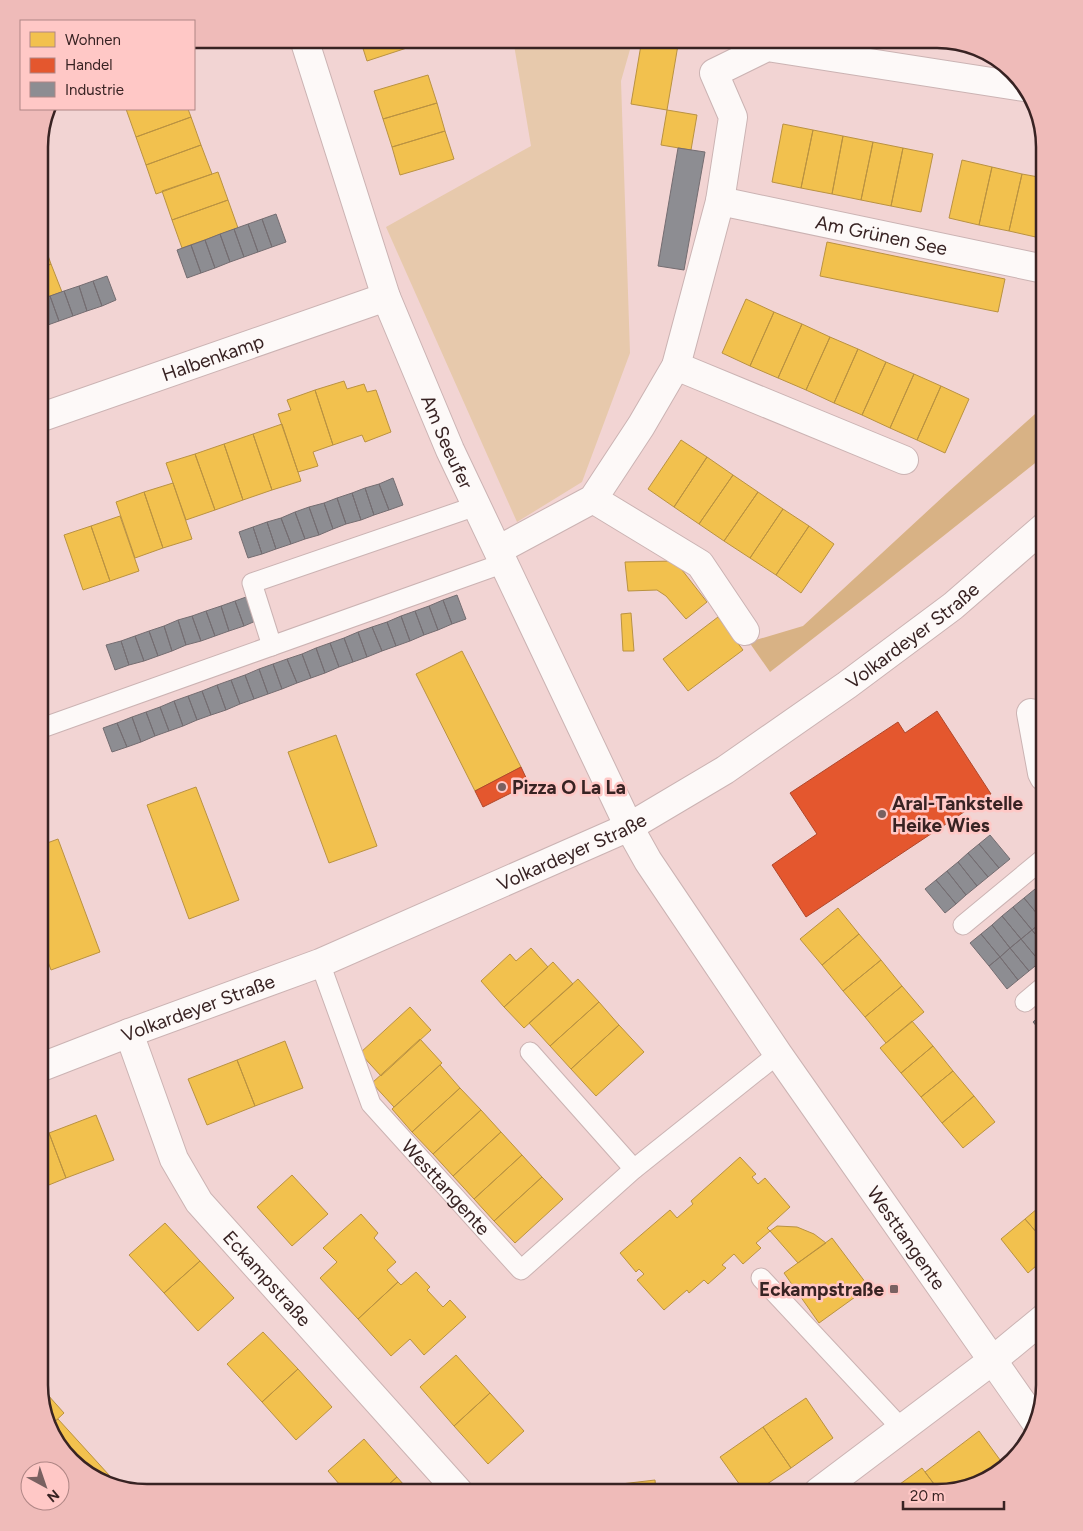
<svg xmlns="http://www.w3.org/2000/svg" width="1083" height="1531" font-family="Figtree,sans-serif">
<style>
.green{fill:#e7c9ac}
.forest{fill:#d8b285}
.homes{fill:#f2c14e;stroke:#ba9241}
.shops{fill:#e4572e;stroke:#b0472b}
.industry{fill:#8d8d92;stroke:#746d71}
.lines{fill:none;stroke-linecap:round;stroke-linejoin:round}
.lane-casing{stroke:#cbb3b3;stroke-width:21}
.street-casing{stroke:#cbb3b3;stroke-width:30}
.secondary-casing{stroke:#cbb3b3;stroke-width:30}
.lane{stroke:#fdf9f8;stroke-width:19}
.street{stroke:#fdf9f8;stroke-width:28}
.secondary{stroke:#fdf9f8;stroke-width:28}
.poi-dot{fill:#796161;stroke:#ffc8c6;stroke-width:2}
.labels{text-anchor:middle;stroke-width:5;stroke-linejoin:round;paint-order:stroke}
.street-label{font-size:19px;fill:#382323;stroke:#ffc8c6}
.poi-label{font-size:19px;font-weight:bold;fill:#382323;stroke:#ffc8c6;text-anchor:start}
.rim{fill:none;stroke:#382323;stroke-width:2.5}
</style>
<rect width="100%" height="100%" fill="#f2d4d3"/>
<path class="green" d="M513 39H633L621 81 630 353 582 482 517 522 386 227 531 146Z"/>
<path class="forest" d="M1044 406V456L878 588 770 672 749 642 803 626 947 493Z"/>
<path class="homes" d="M360 39H421L422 43 367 61Z
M642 39H679L667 110 631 104Z
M428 75 437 103 383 119 374 91Z
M437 103 445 131 392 147 383 119Z
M126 109H188L191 117 136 137Z
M667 110 697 115 691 150 661 145Z
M191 117 201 145 146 165 136 137Z
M783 124 813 130 801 188 772 182Z
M813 130 843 136 832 194 801 188Z
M445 131 454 159 400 175 392 147Z
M843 136 873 142 861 200 832 194Z
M873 142 903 148 891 206 861 200Z
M201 145 212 174 156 194 146 165Z
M903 148 933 154 921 212 891 206Z
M962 160 992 167 979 225 949 218Z
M992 167 1022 174 1009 231 979 225Z
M218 172 228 200 172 220 162 191Z
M1022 174 1044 178V218L1040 238 1009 231Z
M228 200 238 228 182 248 172 220Z
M39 211 47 233 39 236Z
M39 236H41L51 264 39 269Z
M827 242 1005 279 998 312 820 276Z
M51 264 62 292 39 300V269Z
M746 299 774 312 750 366 722 353Z
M774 312 802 324 778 378 750 366Z
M802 324 830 337 806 390 778 378Z
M830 337 858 349 834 403 806 390Z
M858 349 886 362 862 415 834 403Z
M886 362 914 374 890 428 862 415Z
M914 374 941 386 917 440 890 428Z
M344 381 347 389 364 384 367 392 376 390 391 432 365 442 362 435 333 445 315 390Z
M941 386 969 399 945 453 917 440Z
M315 390 333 445 313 452 318 466 298 472 278 414 291 410 287 400Z
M282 424 301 481 272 490 253 434Z
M253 434 272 490 243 500 224 444Z
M681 440 707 457 674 507 648 489Z
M224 444 243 500 215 510 195 454Z
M195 454 215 510 186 520 166 463Z
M707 457 733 475 699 524 674 507Z
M733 475 758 492 724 541 699 524Z
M173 483 192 539 163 548 144 492Z
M144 492 163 548 135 558 116 502Z
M758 492 783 509 750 558 724 541Z
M783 509 809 526 776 575 750 558Z
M120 516 139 571 110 581 91 526Z
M91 526 110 581 83 590 64 535Z
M809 526 834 544 801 593 776 575Z
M675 561 707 602 686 619 666 596 657 590 628 591 625 562Z
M39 580 47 602 39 605Z
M631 613 634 651H623L621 614Z
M718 617 743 650 688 691 663 659Z
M462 651 521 767 475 791 416 674Z
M336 735 377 846 329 863 288 752Z
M196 787 239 900 189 919 147 805Z
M58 839 100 952 51 970 39 937V846Z
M838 908 859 934 822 965 800 939Z
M859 934 881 960 843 991 822 965Z
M531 948 548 967 504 1007 481 981 510 954 516 961Z
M881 960 902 986 865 1017 843 991Z
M553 962 573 984 524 1028 504 1007Z
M578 979 599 1002 550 1046 529 1023Z
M902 986 924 1012 886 1043 865 1017Z
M599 1002 619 1025 571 1069 550 1046Z
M410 1007 431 1030 381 1076 360 1053Z
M912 1021 933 1046 901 1073 880 1048Z
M619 1025 644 1052 596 1096 571 1069Z
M420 1039 442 1063 394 1107 372 1083Z
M285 1041 303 1088 255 1106 237 1060Z
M933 1046 953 1071 921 1097 901 1073Z
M237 1060 255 1106 207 1125 188 1079Z
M440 1065 460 1088 412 1132 392 1109Z
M953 1071 974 1096 942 1123 921 1097Z
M460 1088 481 1110 433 1154 412 1132Z
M974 1096 995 1122 963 1148 942 1123Z
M481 1110 501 1132 453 1176 433 1154Z
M96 1115 114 1160 66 1178 49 1133Z
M501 1132 522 1155 474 1199 453 1176Z
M49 1133 66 1178 39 1189V1137Z
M522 1155 542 1177 494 1221 474 1199Z
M740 1157 756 1174 752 1177 758 1184 765 1178 790 1207 767 1228 770 1231 756 1243 761 1248 743 1264 734 1254 722 1265 726 1268 708 1284 704 1280 689 1293 687 1290 664 1310 637 1280 644 1274 639 1269 636 1272 620 1253 670 1210 677 1218 693 1204 691 1201Z
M292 1175 328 1214 292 1246 257 1207Z
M542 1177 563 1199 515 1243 494 1221Z
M1044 1203V1241L1025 1219Z
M361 1214 378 1233 374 1238 396 1262 387 1270 398 1282 358 1319 320 1278 337 1262 323 1248Z
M1025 1219 1044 1241V1259L1028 1273 1001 1239Z
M165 1223 200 1261 164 1293 129 1255Z
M777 1226 797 1227 814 1234 826 1243 798 1263 770 1231Z
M832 1238 869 1287 819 1323 784 1273Z
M200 1261 234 1298 198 1331 164 1293Z
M416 1272 430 1287 427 1290 443 1307 450 1300 466 1317 424 1355 410 1339 391 1356 358 1319 398 1282 401 1285Z
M263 1332 298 1369 262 1402 227 1364Z
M456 1355 490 1393 454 1426 420 1387Z
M298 1369 332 1407 296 1440 262 1402Z
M39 1385 64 1413 50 1426Z
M490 1393 524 1431 488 1464 454 1426Z
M806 1398 833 1438 791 1468 763 1427Z
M58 1419 119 1486 92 1478 53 1439 50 1426Z
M763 1427 791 1468 755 1492H745L720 1457Z
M979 1431 1003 1464 988 1475 990 1478 940 1492 925 1472Z
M364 1439 397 1477 380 1492H346L328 1471Z
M922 1468 940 1492H889Z
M397 1477 410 1492H380Z
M655 1480 656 1492H604V1486Z
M604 1486V1492H552Z"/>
<path class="shops" d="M937 711 991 794 806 917 772 865 817 834 790 793 898 722 905 733Z
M521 767 529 784 483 807 475 791Z"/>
<path class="industry" d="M678 148 705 152 684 270 658 266Z
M276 214 286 242 272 247 262 219Z
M262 219 272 247 258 252 248 224Z
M248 224 258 252 244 257 234 229Z
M234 229 244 257 230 262 220 234Z
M220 234 230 262 215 268 205 240Z
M205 240 215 268 201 273 191 245Z
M191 245 201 273 187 278 177 250Z
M107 276 116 300 102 306 93 281Z
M93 281 102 306 87 311 79 286Z
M79 286 87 311 73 316 64 291Z
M64 291 73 316 59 321 50 296Z
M50 296 59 321 45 326 39 310V300Z
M393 478 403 505 389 510 379 484Z
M379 484 389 510 374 515 365 488Z
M365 488 374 515 361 520 352 493Z
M352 493 361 520 346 524 337 498Z
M337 498 346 524 333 529 324 503Z
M324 503 333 529 319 535 309 507Z
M309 507 319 535 305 539 295 512Z
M295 512 305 539 291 544 281 518Z
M281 518 291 544 276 549 267 522Z
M267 522 276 549 262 554 253 527Z
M253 527 262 554 248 558 239 532Z
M457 595 466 619 452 624 443 600Z
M249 596 258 620 244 626 235 601Z
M443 600 452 624 438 630 429 606Z
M235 601 244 626 229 631 221 606Z
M221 606 229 631 215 636 206 611Z
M429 606 438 630 424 635 415 611Z
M206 611 215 636 201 641 192 616Z
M415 611 424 635 410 641 401 616Z
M192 616 201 641 186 645 178 620Z
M401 616 410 641 396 646 387 622Z
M178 620 186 645 172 651 164 626Z
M387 622 396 646 382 651 372 627Z
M164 626 172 651 158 656 149 631Z
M372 627 382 651 367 657 358 632Z
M149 631 158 656 144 661 135 636Z
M358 632 367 657 353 662 344 638Z
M135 636 144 661 129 665 121 641Z
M344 638 353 662 339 667 330 643Z
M121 641 129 665 115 670 106 645Z
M330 643 339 667 325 673 316 648Z
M316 648 325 673 311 678 302 654Z
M302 654 311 678 297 683 287 659Z
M287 659 297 683 282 689 273 664Z
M273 664 282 689 268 694 259 669Z
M259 669 268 694 254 699 245 675Z
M245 675 254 699 240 704 231 680Z
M231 680 240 704 226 710 217 685Z
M217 685 226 710 211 715 202 691Z
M202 691 211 715 197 720 188 696Z
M188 696 197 720 183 726 174 701Z
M174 701 183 726 169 731 160 707Z
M160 707 169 731 155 736 146 712Z
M146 712 155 736 141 742 132 717Z
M132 717 141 742 127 747 117 723Z
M117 723 127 747 112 752 103 728Z
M990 835 1010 859 999 868 979 844Z
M979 844 999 868 988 877 968 853Z
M968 853 988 877 977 886 958 862Z
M958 862 977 886 966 895 947 871Z
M947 871 966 895 956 904 936 880Z
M936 880 956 904 945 913 925 889Z
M1035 889 1044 901 1043 921 1024 898Z
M1024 898 1043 921 1032 930 1013 907Z
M1013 907 1032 930 1021 939 1002 916Z
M1002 916 1021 939 1010 948 992 925Z
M1043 921 1044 923V945L1032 930Z
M992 925 1010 948 1000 957 981 934Z
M1032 930 1044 945V958L1040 962 1021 939Z
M981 934 1000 957 989 966 970 943Z
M1021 939 1040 962 1029 971 1010 948Z
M1010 948 1029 971 1018 980 1000 957Z
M1000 957 1018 980 1007 989 989 966Z
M1044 1012V1035L1033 1022Z"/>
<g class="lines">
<g class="lane-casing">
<g id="lane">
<path d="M272 646 252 583 476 506"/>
<path d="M39 729 504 563"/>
<path d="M963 925 1044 858"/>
<path id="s1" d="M320 963 371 1104 521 1270 634 1169 778 1054"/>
<path d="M1025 1002 1044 986"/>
<path d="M530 1052 634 1169"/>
<path d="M761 1278 902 1429"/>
</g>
</g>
<g class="street-casing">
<g id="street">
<path id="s2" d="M304 39 386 297 450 450 629 827"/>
<path id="s3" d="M720 201 1044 269"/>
<path d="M676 366 904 460"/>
<path id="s4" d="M39 418 386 297"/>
<path d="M593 499 700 564 745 631"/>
<path d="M498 550 593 499 641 426 676 366 720 201 733 117 714 73 767 47 1024 87"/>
<path d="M1031 713 1042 773 1044 777"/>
<path id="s5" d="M129 1033 174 1159 199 1202 459 1492"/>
<path d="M818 1492 993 1360 1044 1318"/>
</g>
</g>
<g class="secondary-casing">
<g id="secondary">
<path id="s6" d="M629 827 648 861 778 1054 1035 1421"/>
<path id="s7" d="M39 1068 129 1033 320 963 629 827 725 770 847 685 953 606 1044 527"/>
</g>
</g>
<use href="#lane" class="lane"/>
<use href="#street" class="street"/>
<use href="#secondary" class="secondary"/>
</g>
<g class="poi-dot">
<circle cx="502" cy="787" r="5"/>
<circle cx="882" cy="814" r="5"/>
<rect x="889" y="1284" width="10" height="10" rx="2.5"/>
</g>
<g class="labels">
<g class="street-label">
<text dy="7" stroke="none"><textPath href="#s3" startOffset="165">Am Grünen See</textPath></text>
<text dy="7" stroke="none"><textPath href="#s4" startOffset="184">Halbenkamp</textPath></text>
<text dy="7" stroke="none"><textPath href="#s2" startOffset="428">Am Seeufer</textPath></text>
<text dy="7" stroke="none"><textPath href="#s7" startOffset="980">Volkardeyer Straße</textPath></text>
<text dy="7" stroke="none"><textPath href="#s7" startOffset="575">Volkardeyer Straße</textPath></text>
<text dy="7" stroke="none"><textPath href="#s7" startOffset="170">Volkardeyer Straße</textPath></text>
<text dy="7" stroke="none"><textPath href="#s1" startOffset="262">Westtangente</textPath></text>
<text dy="7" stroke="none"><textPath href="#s6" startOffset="496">Westtangente</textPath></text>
<text dy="7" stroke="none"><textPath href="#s5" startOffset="286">Eckampstraße</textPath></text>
</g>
<g class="poi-label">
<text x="512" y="794">Pizza O La La</text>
<text x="892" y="810">Aral-Tankstelle<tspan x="892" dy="22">Heike Wies</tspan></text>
<text x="884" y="1296" text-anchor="end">Eckampstraße</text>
</g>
</g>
<path d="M0 0H1083V1531H0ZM147 48H937A99 99 0 0 1 1036 147V1385A99 99 0 0 1 937 1484H147A99 99 0 0 1 48 1385V147A99 99 0 0 1 147 48Z" fill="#efbbb9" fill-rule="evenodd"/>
<path class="rim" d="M147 48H937A99 99 0 0 1 1036 147V1385A99 99 0 0 1 937 1484H147A99 99 0 0 1 48 1385V147A99 99 0 0 1 147 48Z"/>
<rect x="20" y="20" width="175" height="90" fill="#ffc8c6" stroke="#af8685"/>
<rect x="30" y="32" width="25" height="15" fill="#f2c14e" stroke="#af8685"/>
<text x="65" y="45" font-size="15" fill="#382323">Wohnen</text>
<rect x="30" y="58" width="25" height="15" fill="#e4572e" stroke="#af8685"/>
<text x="65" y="70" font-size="15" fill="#382323">Handel</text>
<rect x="30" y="82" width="25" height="15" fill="#8d8d92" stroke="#af8685"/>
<text x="65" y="95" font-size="15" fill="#382323">Industrie</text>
<g transform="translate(45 1486) rotate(140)"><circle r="24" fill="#ffc8c6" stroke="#af8685"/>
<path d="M0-4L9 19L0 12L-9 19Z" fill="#796161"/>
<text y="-8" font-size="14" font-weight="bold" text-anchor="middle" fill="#382323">N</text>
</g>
<path d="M903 1501v8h101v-8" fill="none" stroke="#382323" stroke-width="2.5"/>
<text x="910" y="1501" font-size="15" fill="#382323" stroke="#ffc8c6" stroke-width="4" paint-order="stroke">20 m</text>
</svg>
